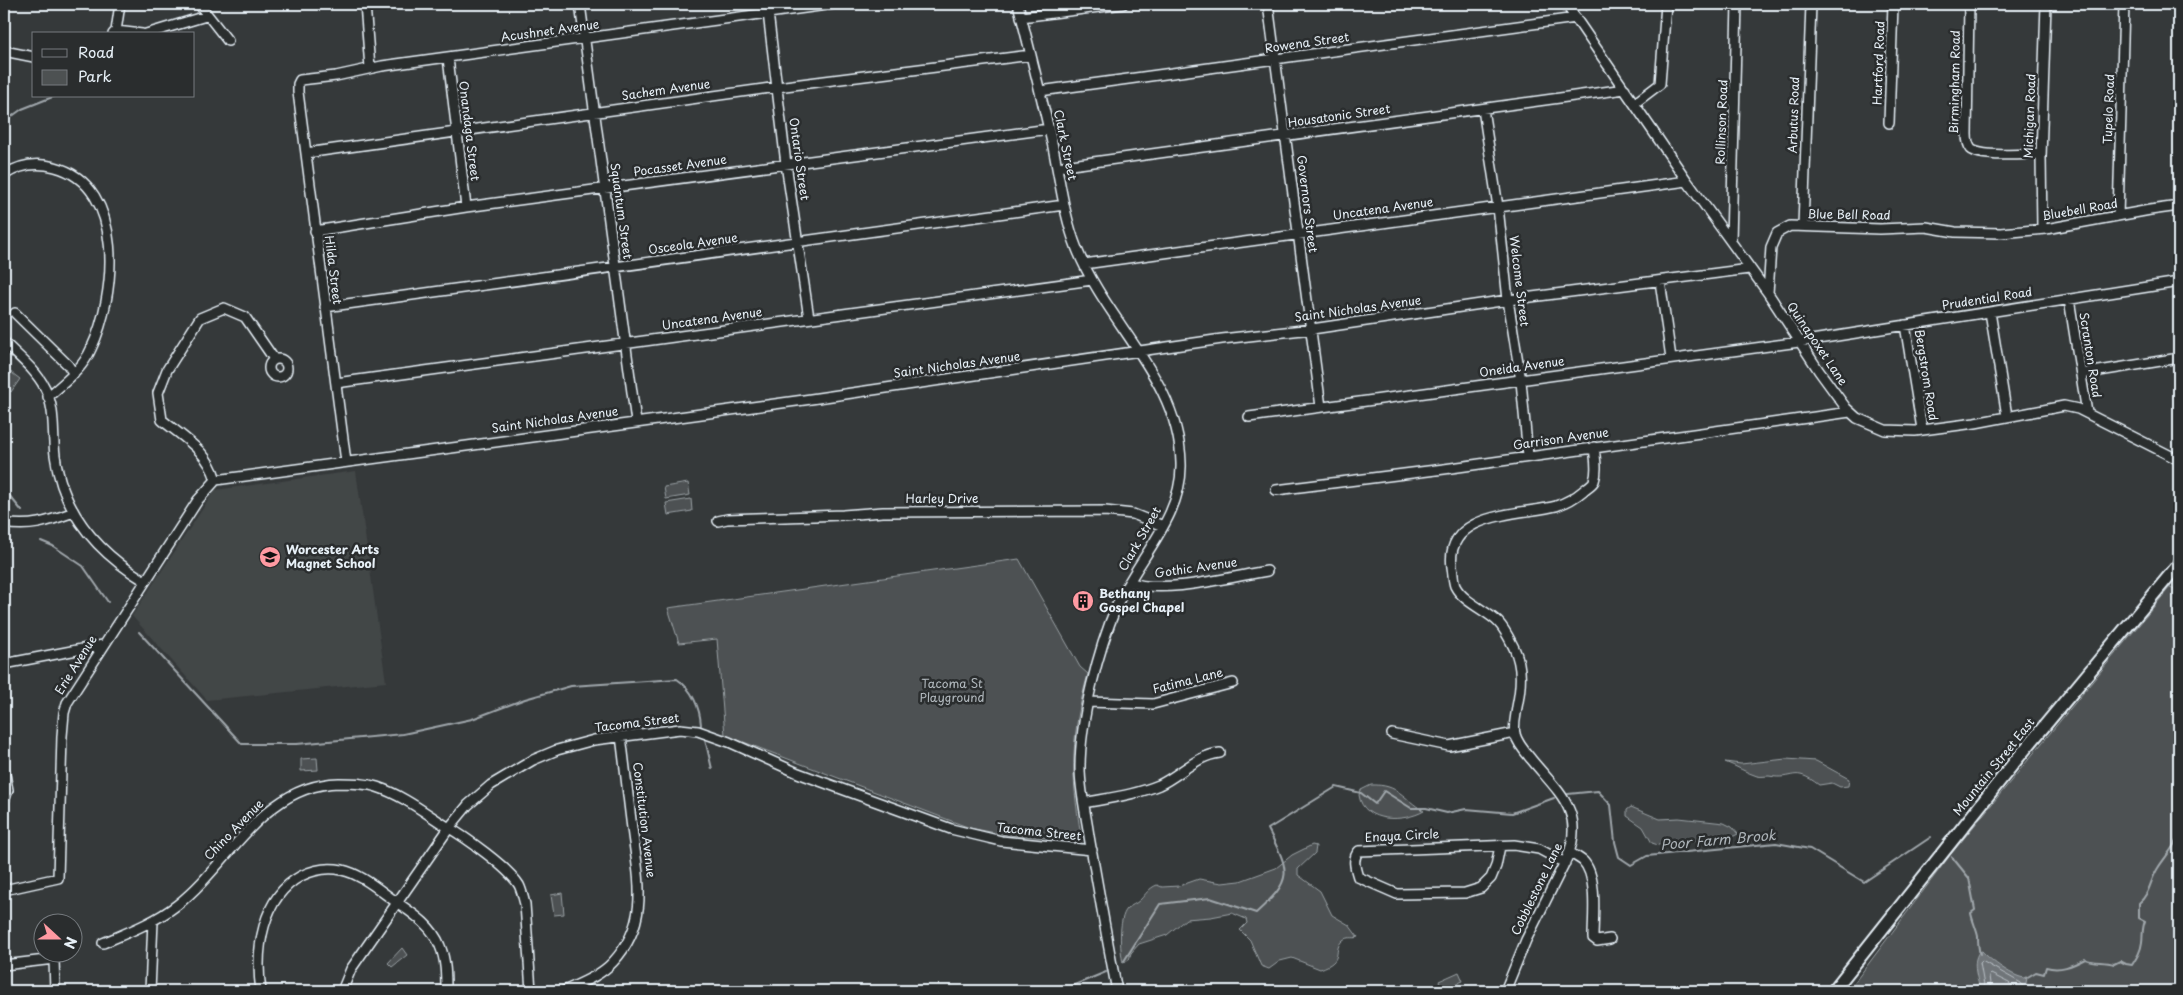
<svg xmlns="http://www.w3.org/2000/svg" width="2183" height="995" font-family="'Playpen Sans',sans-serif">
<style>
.built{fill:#424647}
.green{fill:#4d5152;stroke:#9aa1a5}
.water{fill:#707579;stroke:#a0a7ac}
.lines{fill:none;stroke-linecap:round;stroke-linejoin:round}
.shore{stroke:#b8bfc5;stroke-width:1}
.stream{stroke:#a0a7ac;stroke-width:2}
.minor-casing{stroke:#e8f1f8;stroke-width:12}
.major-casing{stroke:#e8f1f8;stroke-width:15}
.minor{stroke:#2a2d2e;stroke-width:9}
.major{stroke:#2a2d2e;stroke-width:11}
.labels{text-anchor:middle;stroke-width:5;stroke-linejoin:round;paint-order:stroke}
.street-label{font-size:12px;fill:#e8f1f8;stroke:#2a2d2e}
.poi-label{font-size:12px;font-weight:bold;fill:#e8f1f8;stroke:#2a2d2e;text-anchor:start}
.park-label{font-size:12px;fill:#b2b9be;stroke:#2a2d2e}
.water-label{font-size:14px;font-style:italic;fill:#acb3b8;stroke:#2a2d2e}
</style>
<rect width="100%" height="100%" fill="#35393a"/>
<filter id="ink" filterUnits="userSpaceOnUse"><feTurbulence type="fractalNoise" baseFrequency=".02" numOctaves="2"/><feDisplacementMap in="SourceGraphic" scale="10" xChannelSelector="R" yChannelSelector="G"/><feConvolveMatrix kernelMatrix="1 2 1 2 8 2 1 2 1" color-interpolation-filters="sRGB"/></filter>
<g filter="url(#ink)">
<path class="built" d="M356 471 386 682 207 700 132 616 215 490Z"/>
<path class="green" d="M4 367 20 379 11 392 4 386Z
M688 483 690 495 666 499 664 487Z
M691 499 692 511 668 515 666 503Z
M1019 559 1080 667 1088 674C1071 735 1070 773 1081 835L1077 840 1006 835 970 828 725 735 717 639 679 643 668 608Z
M2170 587 2179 591V991H1848L1951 854Z
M317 758 318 770 301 771V759Z
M1786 759 1816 761 1849 779 1848 786 1840 787 1832 783 1819 785C1793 765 1794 781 1769 776 1765 776 1761 777 1757 776 1747 773 1736 766 1725 762L1741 764Z
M1371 785C1399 784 1402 798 1424 811 1405 822 1363 824 1359 795L1361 790Z
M1631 807 1660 819 1679 818 1724 823 1732 827 1738 834 1730 838 1658 845 1652 843 1643 827 1627 816V810Z
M1312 845 1316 846 1315 853 1298 869V875L1320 891 1332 915 1349 925 1358 937C1353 939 1348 936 1343 940 1331 951 1346 960 1320 969L1292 958 1280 961 1269 969 1261 966 1250 940 1240 930 1247 923 1246 919 1232 913 1211 917 1186 919 1167 935 1139 944 1131 953 1129 960 1123 963C1120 950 1118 919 1127 909 1131 905 1136 904 1140 900 1146 894 1149 888 1157 885L1162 887 1179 886 1199 879 1222 883 1240 881 1276 868 1292 855Z
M562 893 564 914 554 915 551 895Z
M402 948 407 955 392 967 388 963Z
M1459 972 1463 981 1443 989 1439 981Z"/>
<path class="water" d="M1982 951C1990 960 2015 979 2027 978L2026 983 2030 991H1980C1978 978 1971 964 1979 952Z"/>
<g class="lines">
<path class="shore" d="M1985 991 1980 963 1982 961 2021 983 2025 991
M1991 991 1989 976 1991 974 2009 983 2018 991"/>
<path class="stream" d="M4 122 22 109 55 96
M4 489 22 511
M41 541 53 546 83 566 108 602
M139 632 242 744H297L403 734 472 719 525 699 571 686 677 679C692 689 700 708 701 725
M705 739 712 769
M1568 794 1598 791 1611 805 1615 842 1619 857 1631 865 1647 856 1776 843 1810 849 1864 882 1931 837
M1952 857 1969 878 1975 910 1971 913C1972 920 1978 933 1978 937 1978 944 1978 947 1980 954
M1124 961 1160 904 1210 898 1256 913C1294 879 1290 872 1268 829L1336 787 1361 793 1375 804 1384 791 1411 808H1426L1447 813 1466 809 1512 813 1554 798
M2026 978 2036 972 2044 974 2046 967C2060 971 2072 966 2085 959 2092 963 2104 961 2114 964L2120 961 2126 964 2132 965C2137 957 2141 951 2142 942 2143 934 2142 928 2145 921L2139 918V903C2150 894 2150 880 2158 868 2165 857 2174 848 2179 835
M1060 991 1106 972"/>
<g class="minor-casing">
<path id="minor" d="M199 4 228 41
M365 4 370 68
M580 4 636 422
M767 4 786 164 809 318
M1018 4C1030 51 1042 99 1053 147 1060 181 1064 216 1077 249 1107 324 1179 379 1181 463 1183 517 1137 559 1117 605 1098 650 1080 720 1080 768 1080 791 1086 814 1089 836 1098 888 1107 940 1117 991
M1268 4 1321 407
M1566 4 1687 181 1768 293 1819 371 1846 408 1857 418 1885 430 1915 431 1975 423 2064 406 2078 409 2179 460
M1969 4 1967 134C1967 139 1968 145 1971 149 1981 158 2027 154 2041 154
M1021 17 1123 4
M116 31 120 4
M113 34 116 31 142 34
M146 34 206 16
M4 51 34 57
M448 58 466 207
M1040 91 1576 18
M1635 103 1660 84 1666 4
M1483 109 1498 207 1508 300 1521 381 1528 456
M1889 123 1893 4
M306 153 777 87 1031 55
M1057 167 1625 89
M4 175C19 165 37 162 55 167 127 186 116 297 91 349 82 370 64 382 48 397
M2118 216 2124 4
M1803 226 1811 4
M2042 229 2041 157 2046 4
M315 231 466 207 1049 129
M1731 241 1737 4
M1084 264 1687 181
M1660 281 1671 358
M1768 293 1771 247 1777 233 1790 226 1880 229 1926 227 1955 232 2001 233 2046 229 2150 210 2179 206
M2069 299 2087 413
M325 307 1064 205
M1990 312 2007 416
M15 313 68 365 74 374
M1905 325 1922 429
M4 342C18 356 36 370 45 388 56 410 52 432 55 455 62 512 97 552 145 581
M269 368a9 9 0 1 1 18 0a9 9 0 1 1-18 0Z
M2081 374 2179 358
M336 383 1092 280
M1249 417 1799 342 2179 282
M346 462 298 92V84L300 80 336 76 382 66 834 4
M216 480C208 451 184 438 162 420L158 393 167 370 200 318 224 308 245 317 274 359
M1276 490 1444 469 1850 412
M718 521 727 519 843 515 883 512 1105 511 1133 514 1163 526
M4 523C31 528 49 521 74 512
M1129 582C1162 595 1230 577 1267 571
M4 664 103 645
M1088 702 1153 704 1233 683
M1392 734 1449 746 1515 733
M4 769 8 790 4 801
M1084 803C1109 798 1135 795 1159 785 1179 776 1197 755 1220 753
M1500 846 1496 866 1491 878 1481 888 1465 893 1397 894 1358 877C1355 868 1352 858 1359 851L1514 845 1539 849 1565 863
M1569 852C1574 855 1579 858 1583 861 1598 876 1593 917 1593 938L1597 941 1610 939
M4 890 58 878 62 736 64 713 67 703 198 500 216 480 804 400 1222 339 1312 329 1508 300 1749 269
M103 943C129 932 155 922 177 905 231 863 262 785 339 783 352 783 365 783 377 787 402 795 424 812 446 826 465 837 508 867 519 885 522 891 523 897 525 904L531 991
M4 965 54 959 55 991
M150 991 153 921
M261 991C255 950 262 897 301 876 315 869 327 867 342 870 361 874 379 890 395 901 412 913 432 925 440 946 446 960 446 976 446 991
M342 991 351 969 449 828 468 805 491 785 533 760 557 750 594 740 680 729 698 731 729 742 798 773 951 829 1001 841 1092 850
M564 991C581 983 600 976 613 962 651 921 638 877 632 828 628 797 625 767 621 736
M1505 991 1526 940 1567 858C1586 812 1558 792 1531 759 1525 752 1517 742 1515 734 1513 725 1516 716 1517 707 1521 687 1523 667 1514 648 1510 640 1505 629 1498 622 1486 610 1463 602 1455 586 1453 581 1453 572 1452 567 1444 511 1522 515 1556 506 1565 503 1576 497 1583 491 1586 488 1592 485 1594 481 1598 470 1595 458 1594 447"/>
</g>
<g class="major-casing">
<path id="major" d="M1833 991 2017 759 2179 564"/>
</g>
<use href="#minor" class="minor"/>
<use href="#major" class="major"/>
</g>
</g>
<defs>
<g id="school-disc" transform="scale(1.125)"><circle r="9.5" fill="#ff9aa2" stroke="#2a2d2e"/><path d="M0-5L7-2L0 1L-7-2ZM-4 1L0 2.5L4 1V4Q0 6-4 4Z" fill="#111"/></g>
<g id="building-disc" transform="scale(1.125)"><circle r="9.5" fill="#ff9aa2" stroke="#2a2d2e"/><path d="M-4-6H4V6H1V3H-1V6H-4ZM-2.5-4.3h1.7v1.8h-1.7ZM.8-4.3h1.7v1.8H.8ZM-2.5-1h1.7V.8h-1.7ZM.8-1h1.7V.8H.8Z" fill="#111"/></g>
</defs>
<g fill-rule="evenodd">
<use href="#school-disc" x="270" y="557"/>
<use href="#building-disc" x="1083" y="601"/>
</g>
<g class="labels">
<g class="street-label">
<text transform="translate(550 31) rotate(-8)" y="4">Acushnet Avenue</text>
<text transform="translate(1307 43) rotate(-8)" y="4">Rowena Street</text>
<text transform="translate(1879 63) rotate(-88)" y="4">Hartford Road</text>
<text transform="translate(1955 82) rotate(-89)" y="4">Birmingham Road</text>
<text transform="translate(666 90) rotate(-8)" y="4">Sachem Avenue</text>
<text transform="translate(2109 109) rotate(-88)" y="4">Tupelo Road</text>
<text transform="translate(1794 115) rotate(-88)" y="4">Arbutus Road</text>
<text transform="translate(1339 116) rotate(-8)" y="4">Housatonic Street</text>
<text transform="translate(2030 116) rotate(-88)" y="4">Michigan Road</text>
<text transform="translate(1722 122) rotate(-88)" y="4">Rollinson Road</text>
<text transform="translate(469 131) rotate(83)" y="4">Onandaga Street</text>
<text transform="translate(1065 145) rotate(78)" y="4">Clark Street</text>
<text transform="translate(799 159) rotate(82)" y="4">Ontario Street</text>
<text transform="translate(680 166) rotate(-8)" y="4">Pocasset Avenue</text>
<text transform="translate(1307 204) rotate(83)" y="4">Governors Street</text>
<text transform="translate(1383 209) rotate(-8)" y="4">Uncatena Avenue</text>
<text transform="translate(2080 210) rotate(-10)" y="4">Bluebell Road</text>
<text transform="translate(621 211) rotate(82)" y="4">Squantum Street</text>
<text transform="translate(1849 215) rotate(1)" y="4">Blue Bell Road</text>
<text transform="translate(693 244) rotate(-8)" y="4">Osceola Avenue</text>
<text transform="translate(333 270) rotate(83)" y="4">Hilda Street</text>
<text transform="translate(1519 281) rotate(83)" y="4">Welcome Street</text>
<text transform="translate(1987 299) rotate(-9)" y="4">Prudential Road</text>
<text transform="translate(1358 309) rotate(-8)" y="4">Saint Nicholas Avenue</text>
<text transform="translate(712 319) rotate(-8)" y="4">Uncatena Avenue</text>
<text transform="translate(1817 344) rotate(56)" y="4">Quinapoxet Lane</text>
<text transform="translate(2090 355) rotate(81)" y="4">Scranton Road</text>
<text transform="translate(957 365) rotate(-8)" y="4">Saint Nicholas Avenue</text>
<text transform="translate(1522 367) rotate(-8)" y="4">Oneida Avenue</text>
<text transform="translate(1926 375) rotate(81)" y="4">Bergstrom Road</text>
<text transform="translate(555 420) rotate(-8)" y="4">Saint Nicholas Avenue</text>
<text transform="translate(1561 439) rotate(-8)" y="4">Garrison Avenue</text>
<text x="942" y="503">Harley Drive</text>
<text transform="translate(1140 539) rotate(-60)" y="4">Clark Street</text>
<text transform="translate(1196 568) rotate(-8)" y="4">Gothic Avenue</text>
<text transform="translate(76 665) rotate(-58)" y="4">Erie Avenue</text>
<text transform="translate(1188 681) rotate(-14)" y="4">Fatima Lane</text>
<text transform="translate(637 723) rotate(-7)" y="4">Tacoma Street</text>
<text transform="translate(1994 767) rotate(-51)" y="4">Mountain Street East</text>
<text transform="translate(644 820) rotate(83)" y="4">Constitution Avenue</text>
<text transform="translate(234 830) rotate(-46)" y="4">Chino Avenue</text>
<text transform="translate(1039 832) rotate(6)" y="4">Tacoma Street</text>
<text transform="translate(1402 836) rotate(-3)" y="4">Enaya Circle</text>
<text transform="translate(1537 889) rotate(-64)" y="4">Cobblestone Lane</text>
</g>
<g class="poi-label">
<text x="286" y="554">Worcester Arts<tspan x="286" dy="14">Magnet School</tspan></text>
<text x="1099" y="598">Bethany<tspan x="1099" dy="14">Gospel Chapel</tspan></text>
</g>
<g class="park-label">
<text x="952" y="688">Tacoma St<tspan x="952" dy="14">Playground</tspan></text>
</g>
<g class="water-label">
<text transform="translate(1718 840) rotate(-5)" y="5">Poor Farm Brook</text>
</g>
</g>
<rect width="2183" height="995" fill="none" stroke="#2a2d2e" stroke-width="20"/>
<rect x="10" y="10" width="2163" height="975" fill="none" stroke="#e8f1f8" stroke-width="2" filter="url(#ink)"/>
<rect x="32" y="32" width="162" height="65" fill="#2a2d2e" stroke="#767b7f"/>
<rect x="42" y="49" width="25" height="8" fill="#2a2d2e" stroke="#767b7f"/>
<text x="78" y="58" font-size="15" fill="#e8f1f8">Road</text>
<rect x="42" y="70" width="25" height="15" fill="#4d5152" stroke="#767b7f"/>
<text x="78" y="82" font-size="15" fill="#e8f1f8">Park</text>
<g transform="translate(58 938) rotate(111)"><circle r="24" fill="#2a2d2e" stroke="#767b7f"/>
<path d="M0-4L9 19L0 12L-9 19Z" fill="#ff9aa2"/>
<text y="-8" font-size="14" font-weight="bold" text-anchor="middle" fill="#e8f1f8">N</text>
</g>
</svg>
